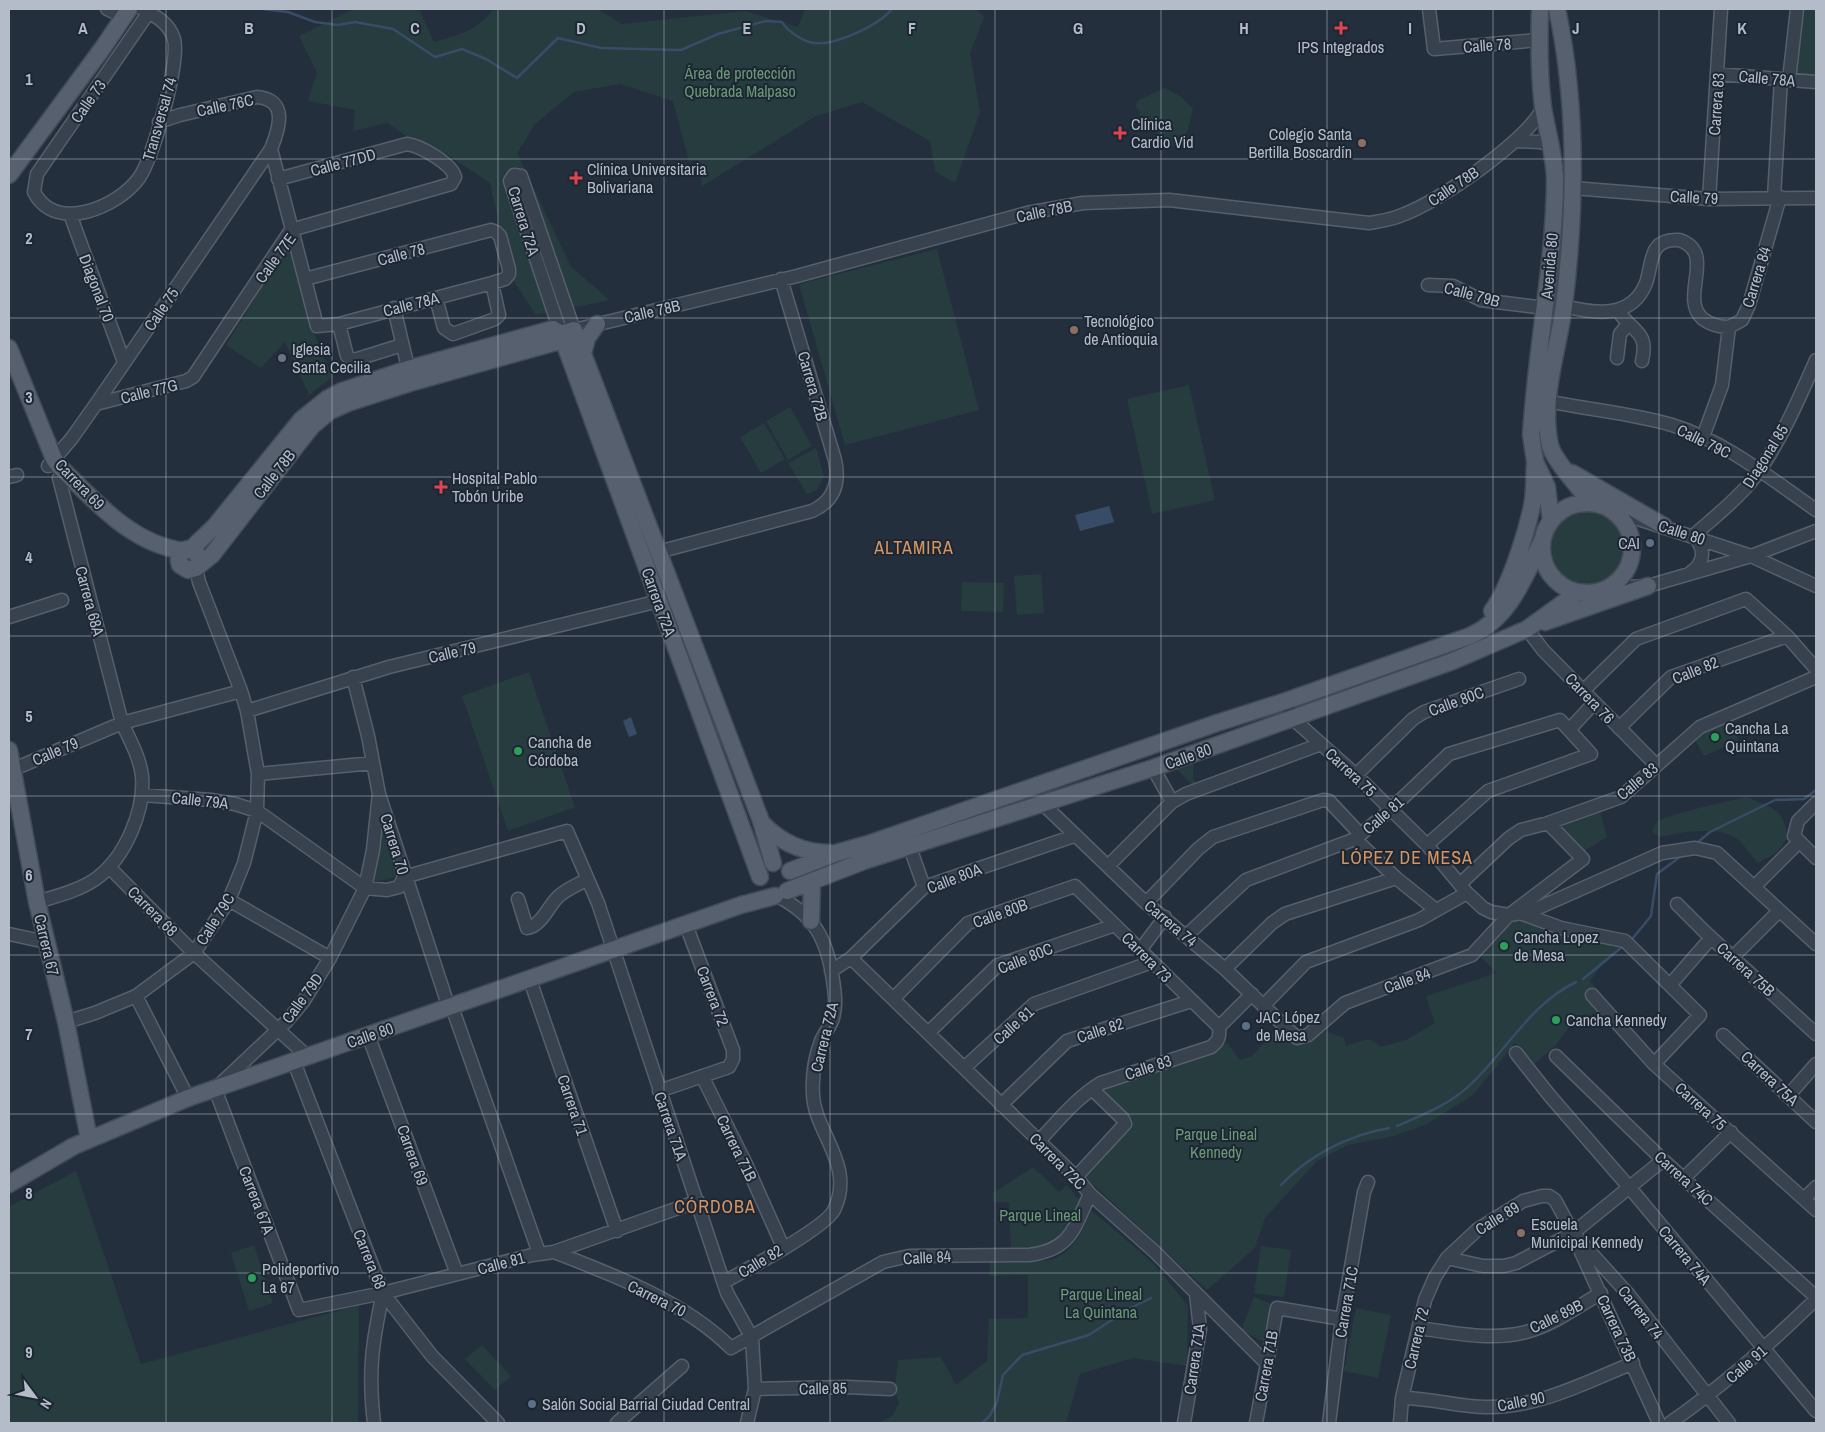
<svg xmlns="http://www.w3.org/2000/svg" width="1825" height="1432" font-family="'Archivo Narrow',sans-serif">
<style>
.green{fill:#263c3f}
.water{fill:#394c67}
.lines{fill:none;stroke-linecap:round;stroke-linejoin:round}
.stream{stroke:#394c67;stroke-width:2.5}
.minor-casing{stroke:#565f6c;stroke-width:15}
.major-casing{stroke:#414a57;stroke-width:19}
.minor{stroke:#38414e;stroke-width:12}
.major{stroke:#56606e;stroke-width:16}
.grid{fill:none;stroke:#b4bcc9;stroke-width:1;stroke-opacity:0.55}
.health-dot{fill:#e0444e;stroke:#1d2633;stroke-width:2}
.education-dot{fill:#8d6e63;stroke:#1d2633;stroke-width:2}
.worship-dot{fill:#6b7280;stroke:#1d2633;stroke-width:2}
.service-dot{fill:#5c6f8a;stroke:#1d2633;stroke-width:2}
.leisure-dot{fill:#2e9e5b;stroke:#1d2633;stroke-width:2}
.labels{text-anchor:middle;stroke-width:4;stroke-linejoin:round;paint-order:stroke}
.street-label{font-size:16px;fill:#b4bcc9;stroke:#1d2633}
.poi-label{font-size:16px;fill:#b4bcc9;stroke:#1d2633;text-anchor:start}
.park-label{font-size:16px;fill:#6b9a76;stroke:#1d2633}
.neighbourhood-label{font-size:18px;letter-spacing:1px;fill:#d59563;stroke:#1d2633}
.grid-label{font-size:16px;text-anchor:middle;font-weight:bold;fill:#b4bcc9;stroke:#1d2633;stroke-width:4;stroke-linejoin:round;paint-order:stroke}
</style>
<rect width="100%" height="100%" fill="#242f3e"/>
<path class="green" d="M353 9H419L434 42C458 35 479 30 493 9H597L622 24 745 11 798 27 805 9H976L984 17 970 53 980 112 955 183 935 171 930 141 862 102 816 116 702 186 697 159 689 162 673 101 620 84 574 92 535 124 517 153 571 267 610 300 536 315 511 277 490 183 448 155 409 138 387 123 353 131 355 110 308 101 317 72 299 36Z
M1795 9H1816V82L1790 79Z
M1165 88 1181 97 1193 109C1190 122 1187 135 1180 146L1166 145 1162 148 1157 146 1159 138 1156 130 1139 120 1140 112 1136 107 1137 101Z
M286 248 294 250C304 293 311 337 333 376L309 395 285 342 261 368 226 345Z
M937 249 979 410 845 445 799 284Z
M1189 385 1215 500 1152 514 1127 399Z
M790 407 812 446 788 460 766 421Z
M764 423 785 459 761 473 740 437Z
M816 448 824 476 817 490 807 494 788 463Z
M1548 549a39 39 0 1 1 78 0a39 39 0 1 1-78 0Z
M1041 574 1044 613 1017 615 1014 576Z
M962 582 1004 583 1003 612 961 611Z
M529 672 575 807 508 831 462 696Z
M1730 720 1739 740 1704 756 1691 733Z
M1194 759 1193 779 1199 785 1193 786 1175 767Z
M1746 797C1772 807 1786 810 1787 839L1776 853 1758 863C1751 856 1743 843 1737 839 1716 825 1683 832 1660 837L1652 831 1657 821C1686 810 1716 804 1746 797Z
M1600 811 1607 837 1581 853 1559 826Z
M384 821 401 875 369 884 378 823Z
M1522 918 1617 943 1622 947 1602 965 1590 981 1602 994 1597 1013 1592 1014 1583 1028 1575 1019 1556 1045 1533 1065 1515 1043 1473 1095 1427 1124 1394 1136 1348 1145 1317 1161 1265 1218 1255 1248 1207 1290 1084 1176 1131 1125 1130 1116 1100 1089 1227 1043 1240 1060 1251 1057 1274 1032 1293 1040 1320 1029 1344 1038 1346 1046 1369 1039 1381 1047 1406 1040 1435 1023 1426 996 1497 973 1477 953 1510 919Z
M1033 1167 1059 1192 1067 1185 1079 1200C1069 1240 1051 1250 1011 1247L1009 1202H993V1193Z
M76 1171 141 1364 359 1305 358 1423H9V1207Z
M1091 1210 1153 1263 1188 1306 1187 1366 1133 1358 1080 1374 1066 1423H879L892 1416 899 1404 895 1390 898 1360 941 1357 956 1385 987 1361 989 1319 1028 1318V1275L990 1276V1257C1003 1257 1039 1263 1050 1260 1073 1254 1083 1230 1091 1210Z
M254 1245 273 1303 249 1311 231 1253Z
M1261 1246 1291 1250 1284 1297 1254 1293Z
M1254 1297 1274 1305 1264 1342 1241 1330Z
M1356 1308 1391 1315 1378 1378 1344 1371Z
M482 1345 511 1376 495 1390 465 1359Z"/>
<path class="water" d="M1109 506 1114 522 1080 531 1075 515Z
M631 717 637 734 629 737 623 721Z"/>
<g class="lines">
<path class="stream" d="M263 9 288 12 315 22 338 25 355 22 393 29 435 57 462 49 486 59 517 78 558 38 601 48 681 50 718 34 766 21 782 22C787 31 804 42 814 43 835 46 879 25 892 9
M1697 843 1710 832 1775 800 1804 799 1816 790
M1633 938 1651 916 1657 874 1681 856
M1583 979 1622 947
M1397 1126C1423 1115 1453 1103 1473 1082 1507 1049 1532 1003 1576 982
M1281 1185C1309 1155 1349 1135 1389 1128
M982 1423 989 1417 997 1402 1003 1375 1022 1355 1089 1335 1127 1310 1151 1298"/>
<g class="minor-casing">
<path id="minor" d="M107 9 124 17
M142 9C156 16 169 23 174 39 180 62 153 159 139 178 118 207 56 234 34 192L37 174 149 12
M1429 9 1434 49 1539 40
M1718 74 1816 82
M1789 80 1797 9
M1517 141 1540 142 1551 145
M271 149 317 326 339 324 492 283 505 279 509 274V269L500 236 496 232 491 230 305 279
M1573 188 1709 199 1816 198
M1774 197 1781 79
M1709 199 1721 9
M70 214 124 362
M1428 285 1453 286 1481 300 1545 308
M436 298 444 328 453 334 495 319 499 315 492 283
M1564 306C1595 314 1632 319 1646 283 1653 263 1648 238 1679 240 1718 252 1678 298 1703 319 1711 325 1719 327 1729 327
M394 308 410 376
M1619 312C1633 333 1649 331 1642 361
M339 324 347 356 354 360 402 345
M561 334 510 181 514 175 521 176 574 330 797 276 1027 213 1083 203 1169 200 1369 223C1380 221 1391 220 1402 215 1439 202 1525 142 1543 108
M1617 358 1620 334 1628 324
M1548 401C1589 410 1631 413 1672 425 1725 441 1771 479 1816 510
M96 404 186 381 193 377 291 230 451 184 455 177C452 164 421 146 407 144L278 179
M1703 437 1722 385 1729 327 1742 320 1749 305 1780 197
M48 466 72 438 96 404 271 149C279 129 289 100 257 97L180 115 159 122
M9 477 17 475
M1611 510 1751 556 1816 586
M1693 536C1712 519 1732 504 1749 484 1776 452 1799 399 1816 360
M658 552 812 511C834 501 840 483 835 460L781 279
M1690 573C1705 563 1706 548 1693 536
M1609 588 1648 586 1751 556 1816 531
M9 617 62 600
M1527 629 1543 650 1656 765
M353 677 368 736 379 794 449 1008
M1583 691 1636 639 1746 599 1787 636 1816 669
M1286 701 1292 718 1356 775 1427 845 1467 893 1483 908 1491 912 1509 915 1529 912 1662 853 1695 848 1717 853 1816 944
M247 711 389 667 659 601
M1619 728 1671 677 1787 636
M1569 730 1594 703
M1153 768 1172 802
M14 769 122 723 241 691
M258 774 373 763
M1356 775 1413 719 1424 712 1519 679
M379 794 373 850 365 888 330 958 303 1002 286 1022 215 1089 299 1310 383 1293 532 1255 554 1252 698 1201
M142 795 211 800 235 804 257 811 365 888 387 890 399 887 404 877 567 831 598 903 727 1293 752 1338 755 1389 747 1423
M1816 803 1798 821 1794 836 1816 858
M1044 805 1146 903 1225 969 1297 1038 1308 1035 1345 1003 1472 955 1509 915 1583 859 1548 823
M907 839 924 887
M1355 839 1396 878 1436 910
M1108 866 1172 802 1186 794 1321 744
M109 867 194 953 308 1057
M1460 884 1509 838 1521 830 1548 823 1621 797 1700 727 1816 677
M1754 887 1799 842
M518 899 527 928C541 926 548 907 557 898 564 890 578 885 587 879
M229 900 330 958
M37 902C57 896 81 890 97 878 125 857 145 811 142 776 140 758 130 740 122 723L59 478
M1146 903 1198 849 1213 837 1323 800 1329 801 1360 834
M1677 904 1705 932 1816 1034
M1520 913 1561 928 1625 941 1700 1015 1654 1064
M9 934 46 942
M1187 935 1246 880 1355 839 1390 810 1449 754 1560 720 1591 754 1488 791 1427 845
M1141 949 1165 917
M1733 957 1779 911
M851 958 1076 1177 1090 1194 1155 1252 1266 1363
M1225 969 1272 923 1285 914 1396 878
M831 971 851 958 924 887 1074 836
M530 980 617 1231
M1670 985 1711 938
M1592 995 1654 1064 1816 1210
M136 996 188 1098
M893 999 968 923 1075 886 1219 1027
M1263 1006 1306 962 1419 920 1467 893
M452 1007 539 1253
M66 1022 95 1013 136 996 194 953 229 900 244 863 257 811 258 774 247 711 241 691 199 582 196 568
M1219 1027 1252 994
M928 1033 998 965 1115 925
M368 1035 457 1274
M1723 1035 1816 1122
M1516 1053 1550 1096 1635 1194 1816 1411
M1556 1056 1663 1160 1816 1297
M294 1062 383 1293 432 1356 498 1423
M964 1068 1034 1004 1152 962
M702 1076 745 1162 783 1247
M659 1091 729 1067 733 1059V1050L686 925
M1788 1096 1816 1064
M1001 1105 1067 1041 1191 1001
M1039 1141C1058 1121 1076 1098 1101 1083L1211 1047C1219 1041 1220 1036 1219 1027
M1076 1177 1125 1124 1123 1119 1092 1089
M1684 1178 1731 1132
M1804 1199 1816 1187
M1575 1239 1659 1423
M554 1252C614 1275 685 1302 731 1348L883 1262 909 1256 1029 1255C1071 1250 1074 1228 1090 1194
M1447 1258 1483 1266H1504L1516 1263 1573 1233 1663 1160
M724 1282C746 1270 825 1228 834 1210 856 1165 814 1132 813 1094 812 1077 815 1057 821 1041 824 1034 829 1028 832 1021 837 1007 835 994 833 980 827 940 815 915 777 896
M1419 1328C1454 1333 1491 1341 1526 1332 1553 1325 1577 1307 1601 1293
M755 1389 847 1387 890 1389
M1402 1398C1432 1398 1458 1407 1486 1407 1538 1408 1587 1382 1633 1363
M374 1423C368 1373 372 1343 383 1293
M617 1423 682 1366
M1184 1423 1200 1329 1196 1294
M1256 1423 1277 1308 1342 1319
M1329 1423 1342 1319 1364 1192 1368 1182
M1400 1423 1402 1398 1425 1300 1435 1277 1447 1258 1478 1229 1523 1201 1542 1196H1549L1555 1200 1573 1233 1629 1295 1729 1423
M1670 1423C1723 1386 1770 1344 1816 1299"/>
</g>
<g class="major-casing">
<path id="major" d="M1540 9C1539 41 1539 75 1543 107 1547 132 1555 156 1555 182 1554 267 1536 350 1531 435L1535 461 1547 487 1551 521
M1557 9C1578 107 1576 207 1564 306 1558 351 1540 400 1550 445 1553 460 1581 489 1591 503
M9 175 102 49 129 9
M561 334 760 877
M9 348 54 459 59 466C95 501 131 544 184 551
M583 354 587 338 597 324
M1572 473 1664 526
M1542 548a45 45 0 1 1 90 0a45 45 0 1 1-90 0Z
M191 549 215 526 301 420 327 399 342 391 408 369 553 329 561 334
M198 566 200 560 196 552 187 549C180 552 177 558 180 565L188 570 196 568 212 555 297 445 312 426 330 411 348 403 413 382 556 342 561 334 574 330 761 821 773 863
M1492 611C1509 589 1526 534 1532 506 1535 492 1534 477 1535 463
M1545 622 1648 586
M9 750 37 902 66 1022 89 1139
M762 823C781 843 803 853 831 853
M790 871 836 853 868 844 1217 723 1286 701 1470 636C1510 618 1524 578 1542 541
M787 891 864 861 1153 768 1453 661 1527 629 1577 593
M811 921 812 881
M9 1184 74 1146 188 1098 741 905 775 896"/>
</g>
<use href="#minor" class="minor"/>
<use href="#major" class="major"/>
</g>
<path class="grid" d="M166 9V1423M332 9V1423M498 9V1423M664 9V1423M830 9V1423M995 9V1423M1161 9V1423M1327 9V1423M1493 9V1423M1659 9V1423M9 159H1816M9 318H1816M9 477H1816M9 636H1816M9 796H1816M9 955H1816M9 1114H1816M9 1273H1816"/>
<g class="health-dot">
<path d="M1338.5 20.5h5v5h5v5h-5v5h-5v-5h-5v-5h5z"/>
<path d="M1117.5 125.5h5v5h5v5h-5v5h-5v-5h-5v-5h5z"/>
<path d="M573.5 170.5h5v5h5v5h-5v5h-5v-5h-5v-5h5z"/>
<path d="M438.5 479.5h5v5h5v5h-5v5h-5v-5h-5v-5h5z"/>
</g>
<g class="education-dot">
<circle cx="1362" cy="143" r="5"/>
<circle cx="1074" cy="330" r="5"/>
<circle cx="1521" cy="1233" r="5"/>
</g>
<circle class="worship-dot" cx="282" cy="358" r="5"/>
<g class="service-dot">
<circle cx="1650" cy="543" r="5"/>
<circle cx="1246" cy="1026" r="5"/>
<circle cx="532" cy="1404" r="5"/>
</g>
<g class="leisure-dot">
<circle cx="1715" cy="737" r="5"/>
<circle cx="518" cy="751" r="5"/>
<circle cx="1504" cy="946" r="5"/>
<circle cx="1556" cy="1020" r="5"/>
<circle cx="252" cy="1278" r="5"/>
</g>
<g class="labels">
<g class="street-label">
<text transform="translate(1487 45) rotate(-4)" y="6">Calle 78</text>
<text transform="translate(1767 78) rotate(5)" y="6">Calle 78A</text>
<text transform="translate(88 101) rotate(-55)" y="6">Calle 73</text>
<text transform="translate(1716 104) rotate(-86)" y="6">Carrera 83</text>
<text transform="translate(225 105) rotate(-12)" y="6">Calle 76C</text>
<text transform="translate(159 119) rotate(-74)" y="6">Transversal 74</text>
<text transform="translate(343 162) rotate(-15)" y="6">Calle 77DD</text>
<text transform="translate(1453 186) rotate(-34)" y="6">Calle 78B</text>
<text transform="translate(1694 197) rotate(3)" y="6">Calle 79</text>
<text transform="translate(1044 211) rotate(-12)" y="6">Calle 78B</text>
<text transform="translate(524 221) rotate(73)" y="6">Carrera 72A</text>
<text transform="translate(401 254) rotate(-15)" y="6">Calle 78</text>
<text transform="translate(275 258) rotate(-54)" y="6">Calle 77E</text>
<text transform="translate(1549 266) rotate(-85)" y="6">Avenida 80</text>
<text transform="translate(1756 277) rotate(-73)" y="6">Carrera 84</text>
<text transform="translate(97 288) rotate(69)" y="6">Diagonal 70</text>
<text transform="translate(1472 294) rotate(15)" y="6">Calle 79B</text>
<text transform="translate(411 304) rotate(-14)" y="6">Calle 78A</text>
<text transform="translate(161 309) rotate(-56)" y="6">Calle 75</text>
<text transform="translate(652 311) rotate(-13)" y="6">Calle 78B</text>
<text transform="translate(813 386) rotate(74)" y="6">Carrera 72B</text>
<text transform="translate(149 391) rotate(-14)" y="6">Calle 77G</text>
<text transform="translate(1704 441) rotate(26)" y="6">Calle 79C</text>
<text transform="translate(1765 456) rotate(-58)" y="6">Diagonal 85</text>
<text transform="translate(274 474) rotate(-52)" y="6">Calle 78B</text>
<text transform="translate(80 484) rotate(46)" y="6">Carrera 69</text>
<text transform="translate(1682 532) rotate(18)" y="6">Calle 80</text>
<text transform="translate(90 601) rotate(75)" y="6">Carrera 68A</text>
<text transform="translate(659 602) rotate(70)" y="6">Carrera 72A</text>
<text transform="translate(452 652) rotate(-13)" y="6">Calle 79</text>
<text transform="translate(1695 670) rotate(-22)" y="6">Calle 82</text>
<text transform="translate(1590 698) rotate(46)" y="6">Carrera 76</text>
<text transform="translate(1456 701) rotate(-20)" y="6">Calle 80C</text>
<text transform="translate(55 751) rotate(-23)" y="6">Calle 79</text>
<text transform="translate(1188 756) rotate(-20)" y="6">Calle 80</text>
<text transform="translate(1351 772) rotate(43)" y="6">Carrera 75</text>
<text transform="translate(1637 781) rotate(-40)" y="6">Calle 83</text>
<text transform="translate(200 800) rotate(6)" y="6">Calle 79A</text>
<text transform="translate(1383 815) rotate(-41)" y="6">Calle 81</text>
<text transform="translate(395 844) rotate(73)" y="6">Carrera 70</text>
<text transform="translate(954 878) rotate(-21)" y="6">Calle 80A</text>
<text transform="translate(153 911) rotate(45)" y="6">Carrera 68</text>
<text transform="translate(1000 913) rotate(-20)" y="6">Calle 80B</text>
<text transform="translate(215 919) rotate(-58)" y="6">Calle 79C</text>
<text transform="translate(1171 923) rotate(40)" y="6">Carrera 74</text>
<text transform="translate(47 945) rotate(77)" y="6">Carrera 67</text>
<text transform="translate(1147 957) rotate(45)" y="6">Carrera 73</text>
<text transform="translate(1025 958) rotate(-22)" y="6">Calle 80C</text>
<text transform="translate(1746 969) rotate(42)" y="6">Carrera 75B</text>
<text transform="translate(1407 980) rotate(-20)" y="6">Calle 84</text>
<text transform="translate(713 996) rotate(69)" y="6">Carrera 72</text>
<text transform="translate(302 998) rotate(-54)" y="6">Calle 79D</text>
<text transform="translate(1013 1025) rotate(-42)" y="6">Calle 81</text>
<text transform="translate(1100 1030) rotate(-18)" y="6">Calle 82</text>
<text transform="translate(370 1035) rotate(-19)" y="6">Calle 80</text>
<text transform="translate(824 1037) rotate(-76)" y="6">Carrera 72A</text>
<text transform="translate(1148 1067) rotate(-18)" y="6">Calle 83</text>
<text transform="translate(1770 1078) rotate(43)" y="6">Carrera 75A</text>
<text transform="translate(573 1105) rotate(71)" y="6">Carrera 71</text>
<text transform="translate(1701 1106) rotate(42)" y="6">Carrera 75</text>
<text transform="translate(671 1126) rotate(71)" y="6">Carrera 71A</text>
<text transform="translate(737 1148) rotate(64)" y="6">Carrera 71B</text>
<text transform="translate(413 1155) rotate(70)" y="6">Carrera 69</text>
<text transform="translate(1058 1161) rotate(45)" y="6">Carrera 72C</text>
<text transform="translate(1684 1178) rotate(42)" y="6">Carrera 74C</text>
<text transform="translate(257 1200) rotate(69)" y="6">Carrera 67A</text>
<text transform="translate(1497 1218) rotate(-32)" y="6">Calle 89</text>
<text transform="translate(1685 1255) rotate(50)" y="6">Carrera 74A</text>
<text transform="translate(927 1257) rotate(-3)" y="6">Calle 84</text>
<text transform="translate(370 1259) rotate(68)" y="6">Carrera 68</text>
<text transform="translate(760 1261) rotate(-31)" y="6">Calle 82</text>
<text transform="translate(501 1263) rotate(-15)" y="6">Calle 81</text>
<text transform="translate(657 1298) rotate(26)" y="6">Carrera 70</text>
<text transform="translate(1346 1302) rotate(-80)" y="6">Carrera 71C</text>
<text transform="translate(1641 1312) rotate(52)" y="6">Carrera 74</text>
<text transform="translate(1556 1316) rotate(-26)" y="6">Calle 89B</text>
<text transform="translate(1617 1328) rotate(65)" y="6">Carrera 73B</text>
<text transform="translate(1416 1338) rotate(-77)" y="6">Carrera 72</text>
<text transform="translate(1194 1359) rotate(-82)" y="6">Carrera 71A</text>
<text transform="translate(1746 1364) rotate(-41)" y="6">Calle 91</text>
<text transform="translate(1266 1366) rotate(-80)" y="6">Carrera 71B</text>
<text transform="translate(823 1388) rotate(-1)" y="6">Calle 85</text>
<text transform="translate(1521 1401) rotate(-11)" y="6">Calle 90</text>
</g>
<g class="poi-label">
<text x="1341" y="53" text-anchor="middle">IPS Integrados</text>
<text x="1131" y="130">Clínica<tspan x="1131" dy="18">Cardio Vid</tspan></text>
<text x="1352" y="140" text-anchor="end">Colegio Santa<tspan x="1352" dy="18">Bertilla Boscardín</tspan></text>
<text x="587" y="175">Clínica Universitaria<tspan x="587" dy="18">Bolivariana</tspan></text>
<text x="1084" y="327">Tecnológico<tspan x="1084" dy="18">de Antioquia</tspan></text>
<text x="292" y="355">Iglesia<tspan x="292" dy="18">Santa Cecilia</tspan></text>
<text x="452" y="484">Hospital Pablo<tspan x="452" dy="18">Tobón Uribe</tspan></text>
<text x="1640" y="549" text-anchor="end">CAI</text>
<text x="1725" y="734">Cancha La<tspan x="1725" dy="18">Quintana</tspan></text>
<text x="528" y="748">Cancha de<tspan x="528" dy="18">Córdoba</tspan></text>
<text x="1514" y="943">Cancha Lopez<tspan x="1514" dy="18">de Mesa</tspan></text>
<text x="1256" y="1023">JAC López<tspan x="1256" dy="18">de Mesa</tspan></text>
<text x="1566" y="1026">Cancha Kennedy</text>
<text x="1531" y="1230">Escuela<tspan x="1531" dy="18">Municipal Kennedy</tspan></text>
<text x="262" y="1275">Polideportivo<tspan x="262" dy="18">La 67</tspan></text>
<text x="542" y="1410">Salón Social Barrial Ciudad Central</text>
</g>
<g class="park-label">
<text x="740" y="79">Área de protección<tspan x="740" dy="18">Quebrada Malpaso</tspan></text>
<text x="1216" y="1140">Parque Lineal<tspan x="1216" dy="18">Kennedy</tspan></text>
<text x="1040" y="1221">Parque Lineal</text>
<text x="1101" y="1300">Parque Lineal<tspan x="1101" dy="18">La Quintana</tspan></text>
</g>
<g class="neighbourhood-label">
<text x="914" y="554">ALTAMIRA</text>
<text x="1407" y="864">LÓPEZ DE MESA</text>
<text x="715" y="1213">CÓRDOBA</text>
</g>
</g>
<g class="grid-label">
<text x="83" y="34">A</text>
<text x="249" y="34">B</text>
<text x="415" y="34">C</text>
<text x="581" y="34">D</text>
<text x="747" y="34">E</text>
<text x="912" y="34">F</text>
<text x="1078" y="34">G</text>
<text x="1244" y="34">H</text>
<text x="1410" y="34">I</text>
<text x="1576" y="34">J</text>
<text x="1742" y="34">K</text>
<text x="29" y="85">1</text>
<text x="29" y="244">2</text>
<text x="29" y="403">3</text>
<text x="29" y="563">4</text>
<text x="29" y="722">5</text>
<text x="29" y="881">6</text>
<text x="29" y="1040">7</text>
<text x="29" y="1199">8</text>
<text x="29" y="1358">9</text>
</g>
<rect width="1825" height="1432" fill="none" stroke="#b4bcc9" stroke-width="20"/>
<g transform="translate(35 1397) rotate(122)" stroke="#1d2633" stroke-width="4" paint-order="stroke">
<path d="M0-4L9 19L0 12L-9 19Z" fill="#b4bcc9"/>
<text y="-8" font-size="14" font-weight="bold" text-anchor="middle" fill="#b4bcc9">N</text>
</g>
</svg>
